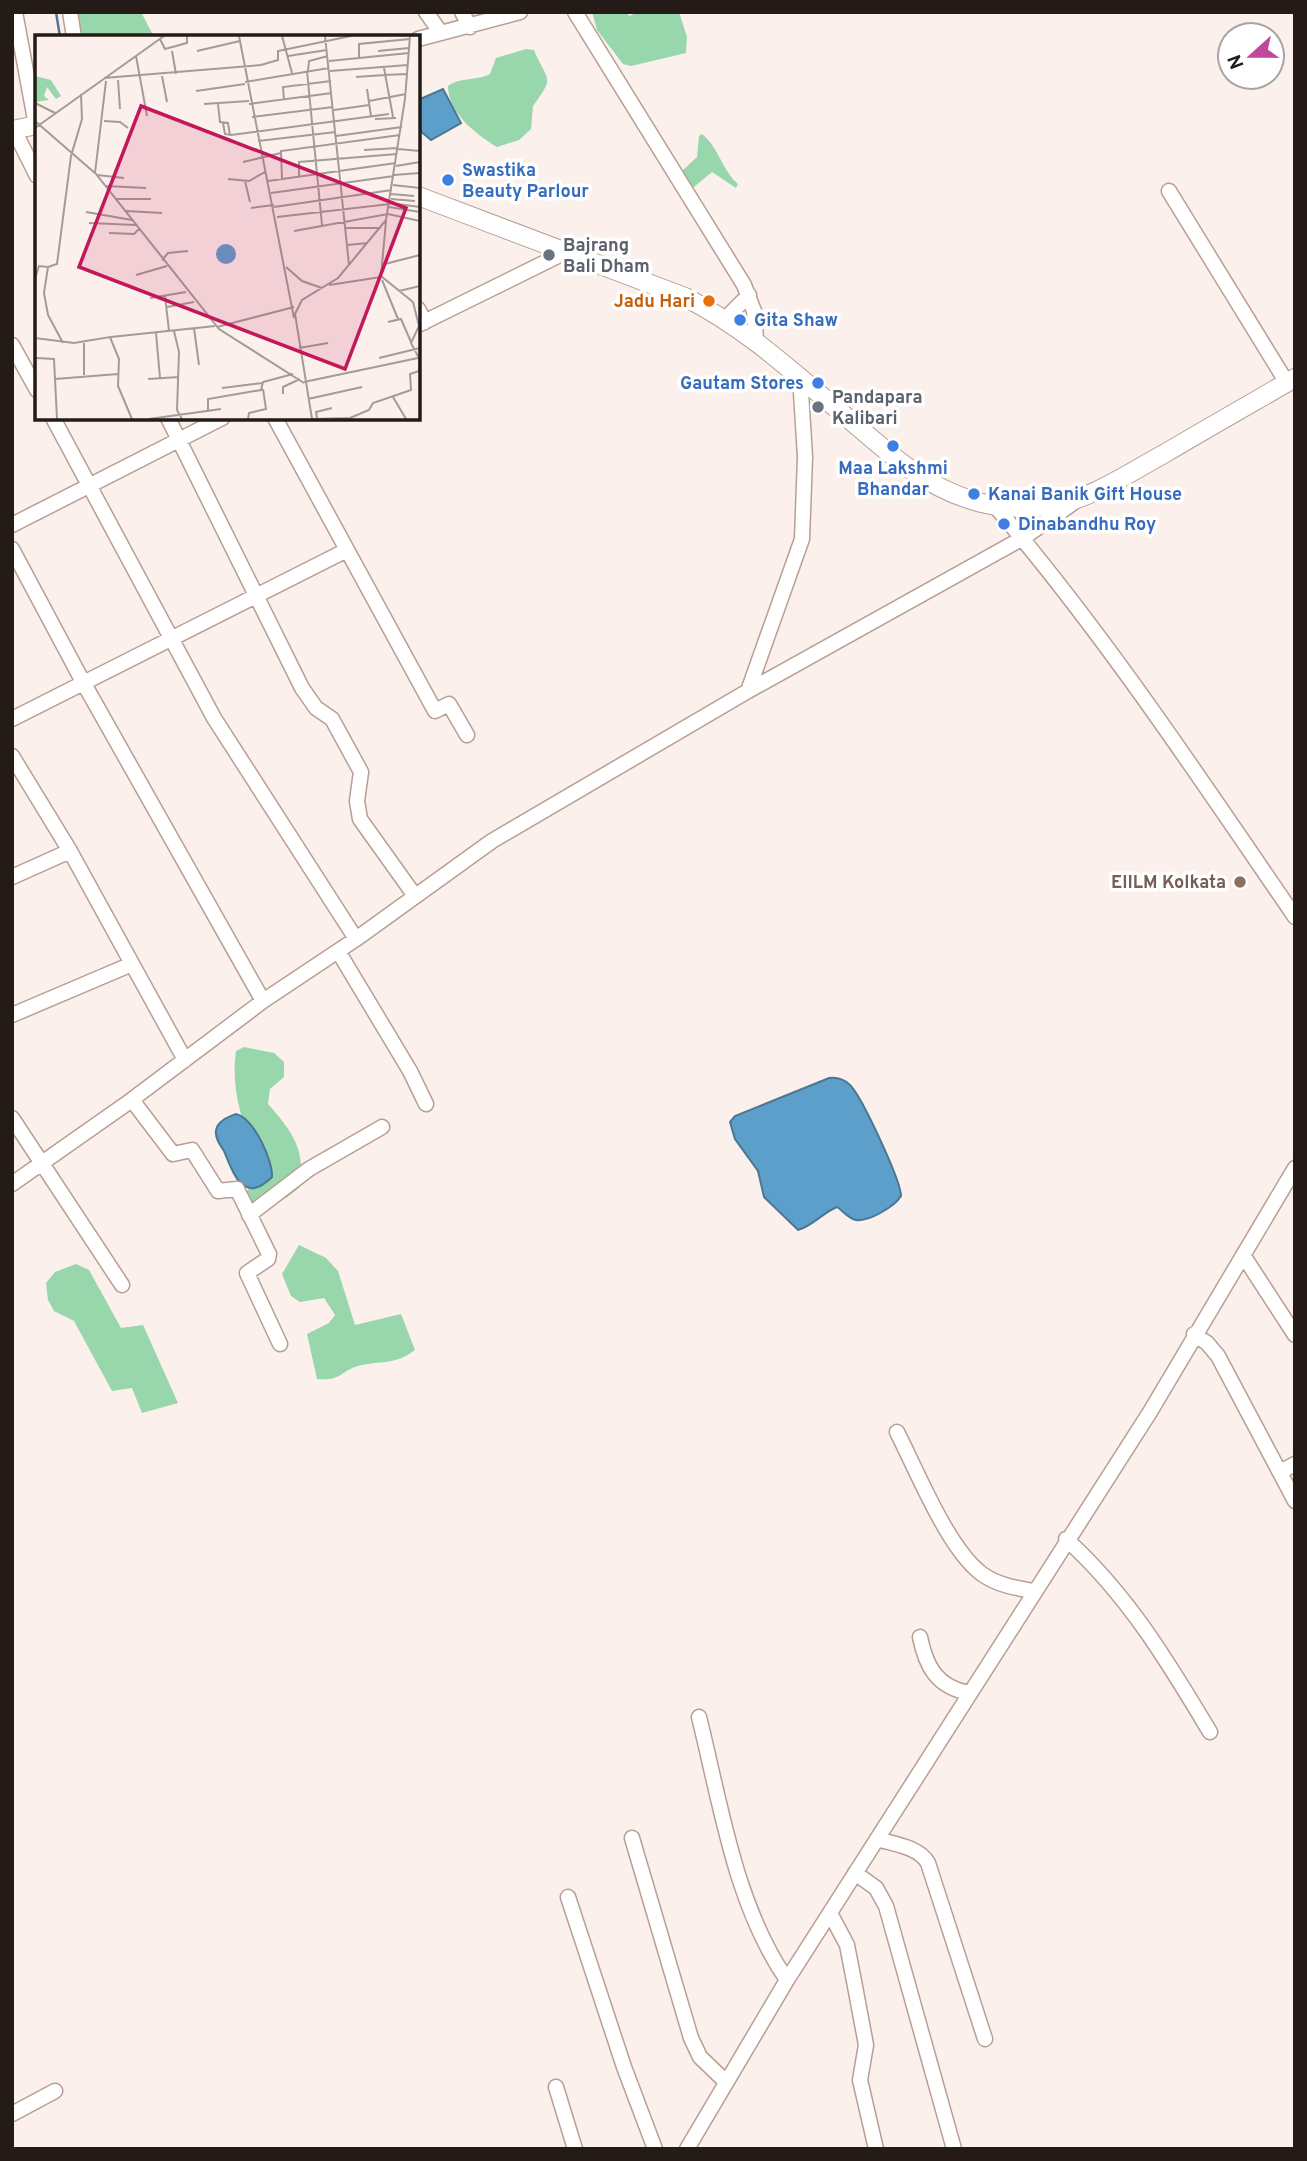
<svg xmlns="http://www.w3.org/2000/svg" width="1307" height="2161" font-family="Overpass,sans-serif">
<style>
.green{fill:#98d6ac}
.water{fill:#5c9fca;stroke:#4b7794;stroke-width:2}
.lines{fill:none;stroke-linecap:round;stroke-linejoin:round}
.stream{stroke:#4b7794;stroke-width:2.5}
.minor-casing{stroke:#b89f93;stroke-width:17}
.major-casing{stroke:#b89f93;stroke-width:20}
.minor{stroke:#fff;stroke-width:14}
.major{stroke:#fff;stroke-width:18}
.shop-dot{fill:#3f7fe0;stroke:#fff;stroke-width:2.5}
.worship-dot{fill:#6b7280;stroke:#fff;stroke-width:2.5}
.food-dot{fill:#e8710a;stroke:#fff;stroke-width:2.5}
.education-dot{fill:#8d6e63;stroke:#fff;stroke-width:2.5}
.labels{text-anchor:middle;stroke-width:7;stroke-linejoin:round;paint-order:stroke}
.shop-label{font-size:18px;font-weight:bold;fill:#366cbe;stroke:#fff;text-anchor:start}
.worship-label{font-size:18px;font-weight:bold;fill:#5b616d;stroke:#fff;text-anchor:start}
.food-label{font-size:18px;font-weight:bold;fill:#c56008;stroke:#fff;text-anchor:end}
.education-label{font-size:18px;font-weight:bold;fill:#785e54;stroke:#fff;text-anchor:end}
.inset-road{fill:none;stroke:#a59b96;stroke-width:2}
.view{fill:#c2185b;fill-opacity:0.15;stroke:#c2185b;stroke-width:3.5}
.inset-edge{fill:none;stroke:#241b16;stroke-width:3.5}
</style>
<rect width="100%" height="100%" fill="#fbf0eb"/>
<path class="green" d="M75 12H141L154 37H78Z
M592 12H624L630 16 637 12H679L687 37 686 53 631 66 623 64 597 30Z
M526 49 534 50C547 82 556 75 533 106L531 129 519 140 497 147C477 135 448 113 448 86 460 77 476 81 490 74L496 58Z
M702 134C719 148 722 170 738 184L736 188 712 172 694 187 688 185 682 171 697 157 699 136Z
M244 1047 274 1053 284 1062V1077L270 1089 268 1104C292 1131 307 1151 299 1188L286 1198 253 1209 246 1195 249 1187 267 1183C249 1142 229 1096 236 1051Z
M299 1245 326 1258 338 1271 355 1325 401 1314 415 1350C394 1366 380 1360 358 1366 340 1371 343 1381 317 1379L307 1334 329 1323 335 1315 324 1298 300 1302 291 1296 282 1274Z
M76 1264 89 1270 121 1328 143 1325 178 1403 142 1413 132 1388 112 1391 74 1321 54 1311 48 1300 46 1283 55 1272Z"/>
<path class="water" d="M443 89 461 123 431 140 418 129V100Z
M829 1078C837 1077 844 1079 850 1085 862 1097 901 1181 901 1196 895 1206 869 1222 856 1220 849 1219 843 1211 837 1207 822 1213 813 1226 798 1230L764 1197 758 1171 735 1139 730 1122 735 1116Z
M236 1114C254 1118 273 1161 272 1177 243 1206 233 1172 224 1151 220 1145 215 1138 216 1131 217 1121 228 1117 236 1114Z"/>
<g class="lines">
<path class="stream" d="M56 12 60 37"/>
<g class="minor-casing">
<path id="minor" d="M15 12 36 125
M70 12 74 37
M426 12 441 33
M462 12 470 27
M575 12 744 285 754 311 756 340
M418 39 520 12
M14 130 37 176
M1169 191 1287 383
M418 309 425 322
M726 318 749 295
M418 325 564 253
M12 345 37 390
M53 418 214 718 356 939
M168 418 302 688 316 708 332 719 361 772 357 801 360 819 415 896
M275 418 435 711 449 704 467 735
M995 506C1105 635 1199 777 1295 917
M12 525 222 418
M12 549 83 682 263 1001
M748 691 802 539 805 457 800 376
M12 719 347 550
M12 756 70 851 185 1060
M12 877 70 851
M338 951 410 1071 426 1104
M12 1015 132 964
M132 1100 173 1154 192 1150 218 1191 237 1189 269 1254 268 1259 247 1273 280 1344
M12 1118 122 1285
M12 1184 126 1104 263 1001 356 939 492 841 748 691 1023 538 1073 503
M249 1215 309 1169 382 1127
M1243 1255 1295 1335
M1194 1334 1207 1343 1218 1356 1295 1501
M897 1432C917 1471 948 1549 982 1574 997 1585 1016 1588 1033 1591
M1280 1472 1295 1464
M1066 1539C1128 1595 1168 1662 1210 1732
M920 1637C926 1667 937 1687 969 1693
M699 1717C721 1805 735 1905 787 1980
M632 1838 691 2038 700 2057 726 2082
M877 1839C894 1844 919 1847 928 1863L985 2039
M855 1873 876 1888 886 1906 954 2149
M568 1897 624 2067 655 2149
M830 1913 847 1945 854 1981 866 2045 860 2080 876 2149
M556 2087 575 2149
M12 2114 55 2091
M687 2149 787 1980 1150 1412 1295 1168"/>
</g>
<g class="major-casing">
<path id="major" d="M12 130 37 125
M418 196 685 297C749 330 795 374 850 420 885 450 923 485 968 499 994 508 1025 510 1051 506 1091 499 1127 474 1162 455 1206 429 1250 404 1295 378"/>
</g>
<use href="#minor" class="minor"/>
<use href="#major" class="major"/>
</g>
<g class="shop-dot">
<circle cx="448" cy="180" r="7"/>
<circle cx="740" cy="320" r="7"/>
<circle cx="818" cy="383" r="7"/>
<circle cx="893" cy="446" r="7"/>
<circle cx="974" cy="494" r="7"/>
<circle cx="1004" cy="524" r="7"/>
</g>
<g class="worship-dot">
<circle cx="549" cy="255" r="7"/>
<circle cx="818" cy="407" r="7"/>
</g>
<circle class="food-dot" cx="709" cy="301" r="7"/>
<circle class="education-dot" cx="1240" cy="882" r="7"/>
<g class="labels">
<g class="shop-label">
<text x="462" y="176">Swastika<tspan x="462" dy="21">Beauty Parlour</tspan></text>
<text x="754" y="326">Gita Shaw</text>
<text x="804" y="389" text-anchor="end">Gautam Stores</text>
<text x="893" y="474" text-anchor="middle">Maa Lakshmi<tspan x="893" dy="21">Bhandar</tspan></text>
<text x="988" y="500">Kanai Banik Gift House</text>
<text x="1018" y="530">Dinabandhu Roy</text>
</g>
<g class="worship-label">
<text x="563" y="251">Bajrang<tspan x="563" dy="21">Bali Dham</tspan></text>
<text x="832" y="403">Pandapara<tspan x="832" dy="21">Kalibari</tspan></text>
</g>
<g class="food-label">
<text x="695" y="307">Jadu Hari</text>
</g>
<g class="education-label">
<text x="1226" y="888">EIILM Kolkata</text>
</g>
</g>
<g transform="translate(35 35)">
<rect width="385" height="385" fill="#fbf0eb"/>
<path d="M0 41 16 45 26 61 21 64 12 52 9 61 14 65 0 67Z" fill="#98d6ac"/>
<path d="M181 219a10 10 0 1 1 20 0a10 10 0 1 1-20 0Z" fill="#5c9fca"/>
<path class="inset-road" d="M204 1 259 283M247 1 257 38M290 1 314 230M125 4 130 14 152 8V1M137 16 141 39M162 16 205 6M343 16 374 13M101 21 112 81M253 21 292 15M324 23V9L375 4M294 26 374 18M349 33 358 82M272 36 287 190M273 36 274 26 293 21M295 36 373 30M349 40 372 39M127 41 132 67M321 42 350 40M69 43 226 30 243 25V16L316 1M83 45 85 74M210 47 294 33M332 54 336 81M161 56 210 49M249 65 248 52 296 46M334 66 371 59M0 68 20 78M169 69 214 66M183 69 185 87 193 88 195 100M214 69 297 58M299 75 334 70M217 82 298 72M340 84 361 83M0 86 61 139 184 294 269 348M69 86 85 87 93 93M188 88 190 99 196 100 354 79M0 93 129 1M301 101 367 92M223 106 301 97M363 114 385 116M329 115 363 113M208 127 246 118M361 131 385 127M60 138 71 46M62 140 89 143M359 140 385 138M264 141V127L362 119M193 144 214 146 230 137M247 144 246 116 365 100M210 146 215 167M233 146 361 128M358 150 385 153M71 151 111 153M236 158 359 141M356 159 379 161M81 164H116M356 164 380 166M355 168 385 172M239 172 357 155M354 172 385 177M216 173 239 170M91 176 127 178M51 177 97 185M242 182 355 169M351 186 346 241 378 267 384 291 376 308 385 325M54 188 101 190M311 193H346M259 196 353 179 385 186M74 198 99 199 104 194M312 210 333 208M127 225 133 218 153 216M346 230 385 220M251 232 267 246 287 253M101 240 132 231M0 244 4 231 13 232M347 245 363 284M294 250 346 242M364 256 385 251M130 261 134 296M115 263 151 257M132 272 159 267M353 287 366 284 376 307M182 292 259 272M159 293 164 330M139 296 144 317 142 375 147 384M121 298 125 343M76 302 180 291M0 303 39 308 75 302 84 324 83 351 97 384M28 308 13 280 9 258 13 232 22 229 36 121 47 84 46 59M264 313 293 308M1 323 19 324 22 384M344 323 385 313M49 340V308M20 344 83 339M113 344 144 342M269 347 383 323M187 353 228 348M248 359V352L265 344M358 362 371 384M273 364 327 352M173 375V364L226 355 228 347 258 339M282 383 281 377 297 373M114 384 186 374M213 384 214 378 231 374 228 354M277 384 315 383 334 375 338 368 376 355 375 339 384 336V324M277 384 260 279 267 265 303 243 351 185 370 64 375 1"/>
<path class="view" d="M106 71 371 173 310 334 44 232Z"/>
<rect width="385" height="385" class="inset-edge"/>
</g>
<rect width="1307" height="2161" fill="none" stroke="#241b16" stroke-width="28"/>
<g transform="translate(1251 56) rotate(249)"><circle r="33" fill="#ffffff" stroke="#a7a4a2" stroke-width="2"/>
<path d="M0-5L12 26L0 18L-12 26Z" fill="#c0479b"/>
<text y="-10" font-size="19" font-weight="bold" text-anchor="middle" fill="#241b16">N</text>
</g>
</svg>
